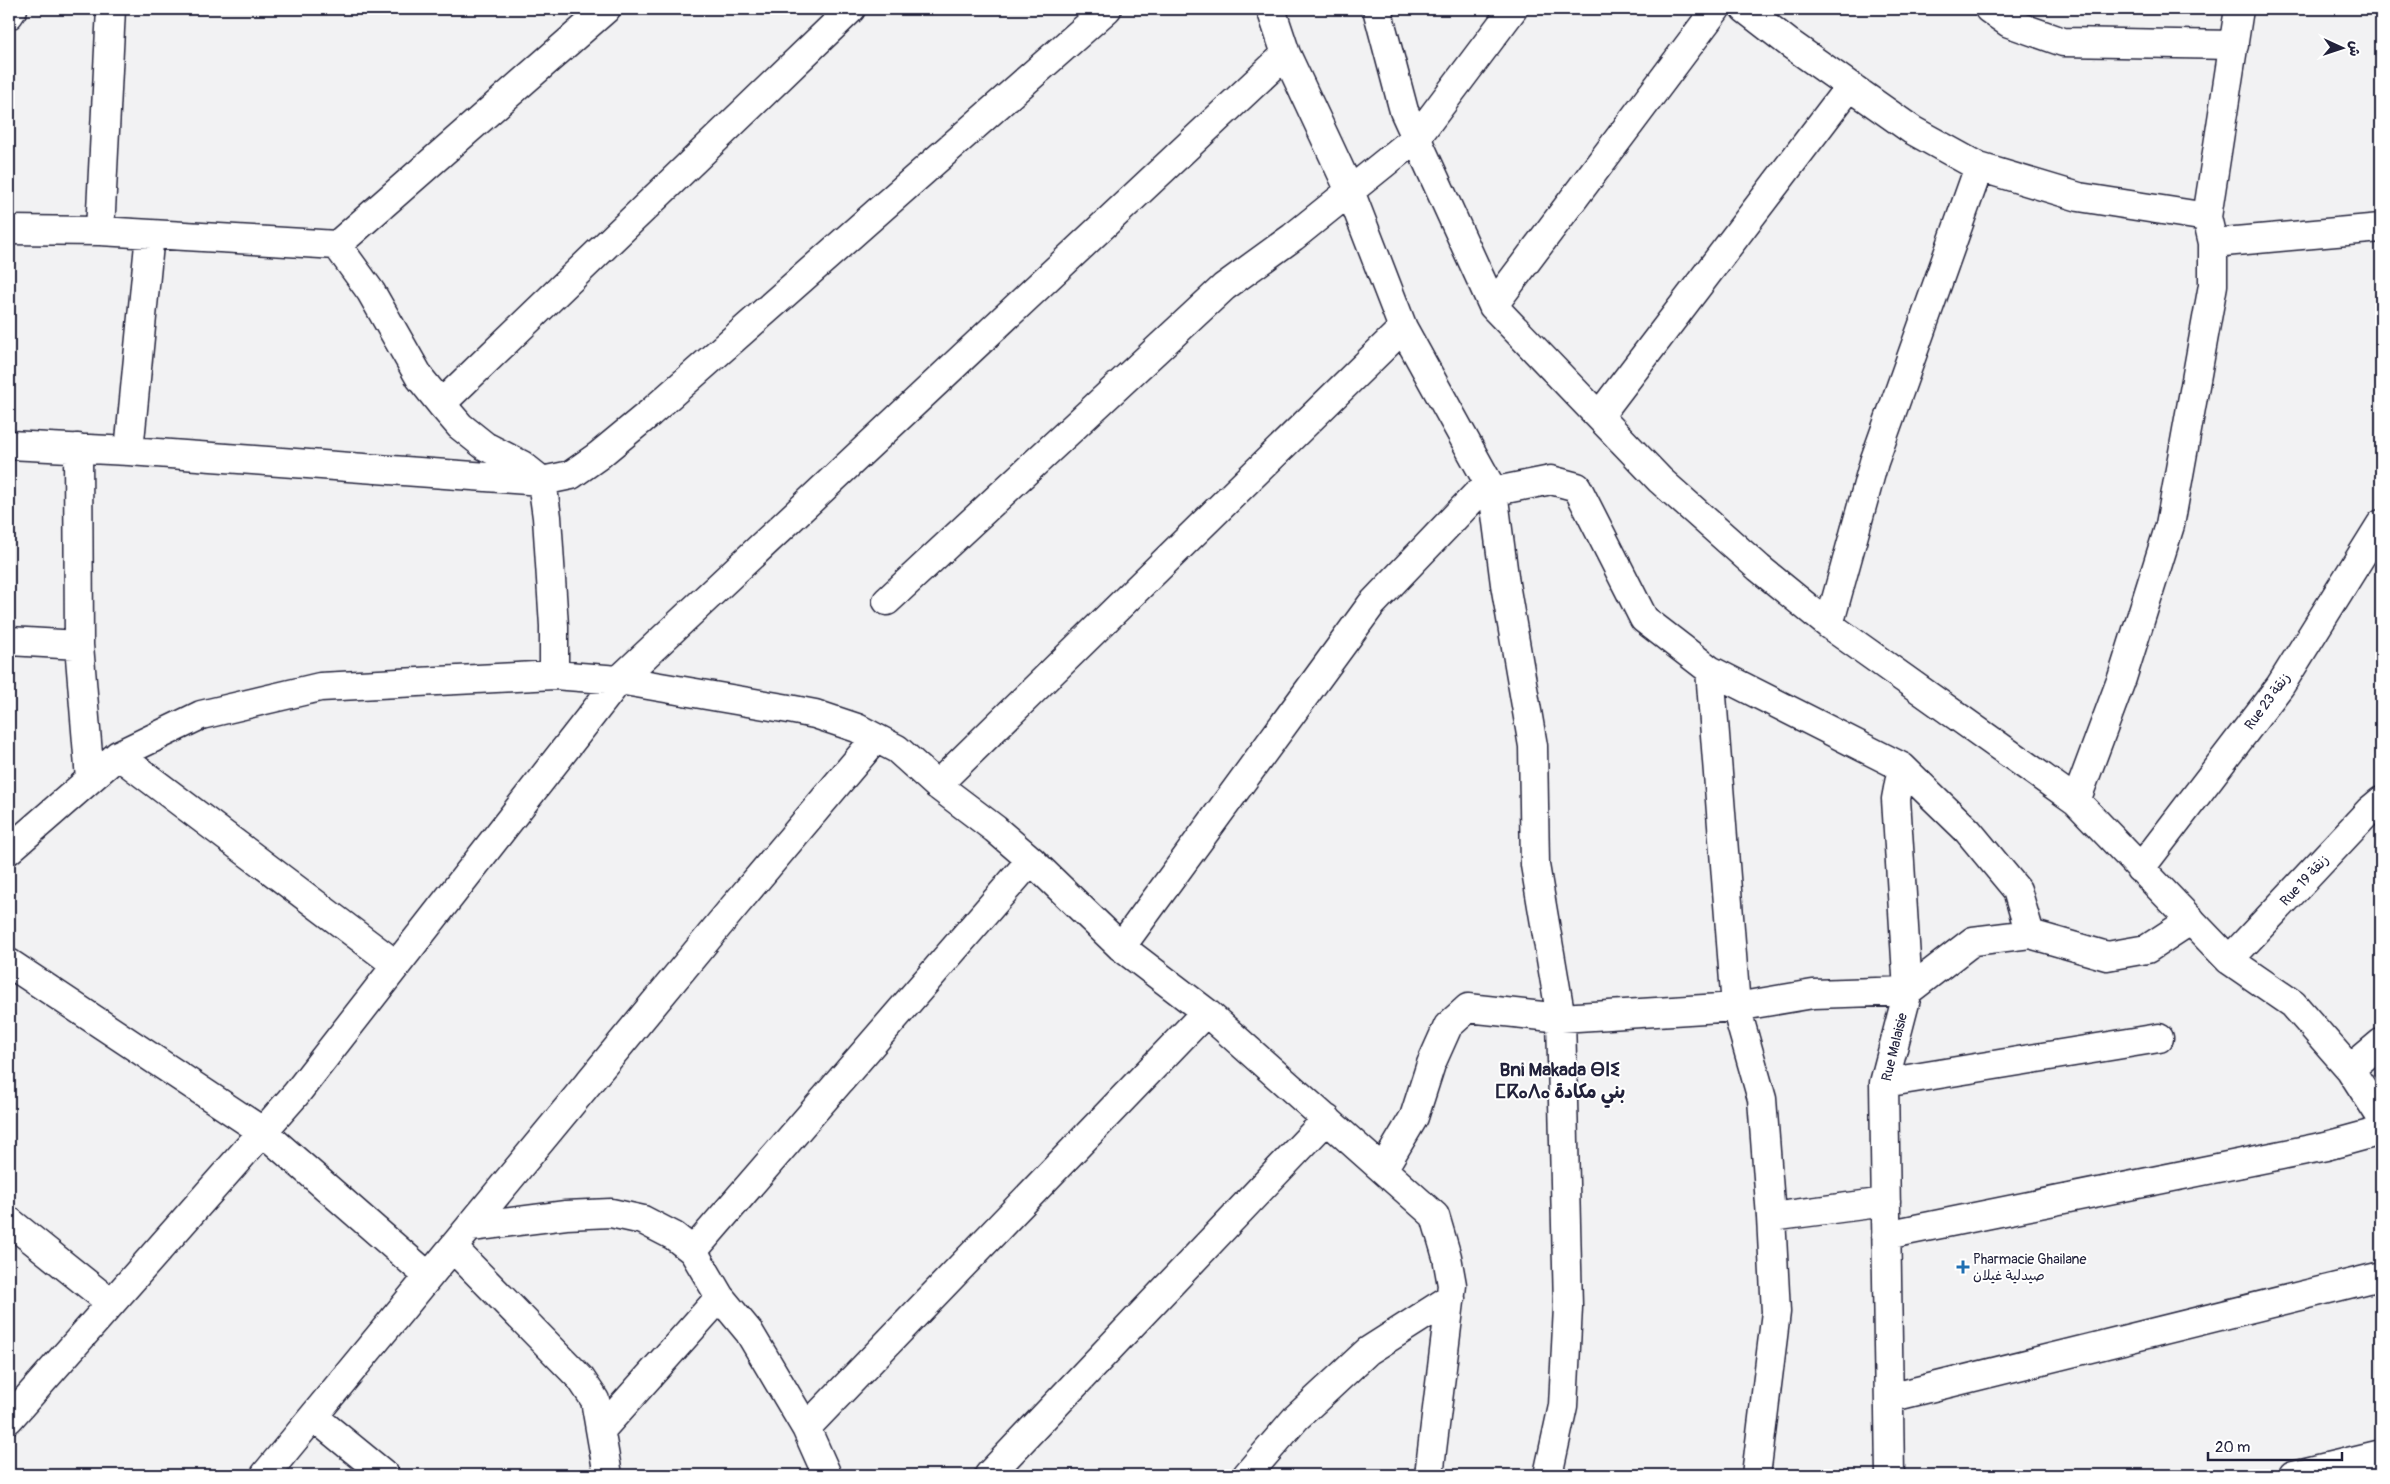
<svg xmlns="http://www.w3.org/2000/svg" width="2390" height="1484" font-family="Pangolin,'Playpen Sans Arabic','Noto Sans Tifinagh',sans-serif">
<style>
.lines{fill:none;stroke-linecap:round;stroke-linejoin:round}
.minor-casing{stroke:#22223b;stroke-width:31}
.minor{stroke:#fff;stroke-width:28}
.poi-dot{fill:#1f6fb2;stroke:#fff;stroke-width:2}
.labels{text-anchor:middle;stroke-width:4;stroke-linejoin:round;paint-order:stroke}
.street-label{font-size:14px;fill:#22223b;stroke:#fff}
.poi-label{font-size:14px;fill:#22223b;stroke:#fff;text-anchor:start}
.district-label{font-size:19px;font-weight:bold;fill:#22223b;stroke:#fff}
</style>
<rect width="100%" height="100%" fill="#f2f2f3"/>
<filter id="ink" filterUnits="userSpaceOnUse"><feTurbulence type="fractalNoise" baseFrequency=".02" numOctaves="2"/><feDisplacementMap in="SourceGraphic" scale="10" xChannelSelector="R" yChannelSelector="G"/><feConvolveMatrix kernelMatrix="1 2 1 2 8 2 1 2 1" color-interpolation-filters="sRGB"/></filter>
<g filter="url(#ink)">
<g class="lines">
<g class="minor-casing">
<path id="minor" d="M1271 9 1286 54 1350 191 1403 328 1493 491 1505 584 1533 746 1535 865 1561 1018 1568 1307 1563 1406 1548 1475
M1377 9 1404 111 1493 306 1660 480 1759 568 1829 625 2076 801 2229 960 2293 1004 2350 1069 2381 1117
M1745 9 1789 43 1912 130 1979 167 2079 197 2207 217
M1989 9 2009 23 2063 42 2234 45
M9 15 13 9
M9 230 100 231 337 245 606 9
M100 231 111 9
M2213 243 2381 228
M337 245 371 292 420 378 441 404 460 426 485 446 522 465 542 481 547 517 554 626V675
M1493 306 1716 9
M441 404 851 9
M1599 416 1850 86
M9 445 129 451 542 481 571 475 598 456 650 413 1107 9
M78 448 79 645 90 779
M129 451 150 234
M887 601 1224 287 1293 237 1417 137 1513 9
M1829 625 1874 462 1979 167
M9 641 79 645
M1710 670 1736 1007 1762 1099 1771 1217 1776 1312 1756 1475
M118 755 395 964
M1902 767 1896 799 1908 991
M937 785 1403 328
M2076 801 2122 678 2170 525 2213 285V243L2207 217 2239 9
M9 850 118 755 201 715 320 687 554 675 619 680 789 709 815 714 857 728 897 749 937 785 995 829 1031 860 1121 947 1206 1012 1435 1216 1447 1257 1452 1285 1429 1475
M2140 869 2280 686 2381 524
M1121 947 1371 605 1476 495 1551 480 1577 487 1644 619 1710 670 1902 767 1968 831 2017 890 2030 934
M2229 960 2369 811 2381 801
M9 963 262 1131 428 1276
M2350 1069 2381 1043
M1884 1083 2159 1038
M1383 1169 1414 1117 1431 1064 1448 1026 1468 1008 1561 1018 1736 1007 1813 994 1908 991
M1771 1217 1886 1202
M9 1221 111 1303
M471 1227 566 1215 611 1213 643 1220 674 1236 693 1251 720 1297 749 1332 806 1428 827 1475
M1886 1235 2326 1146 2381 1131
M453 1248 581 1379 595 1400 608 1475
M693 1251 1031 860
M1889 1398 2381 1276
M314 1417 385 1475
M9 1419 296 1094 619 680 1286 54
M806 1428 1206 1012
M602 1429 720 1297
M265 1475 732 909 876 738
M989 1475 1327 1119
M1247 1475 1296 1418 1368 1351 1451 1298
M1890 1475 1884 1083 1908 991 1973 941 2030 934 2107 956 2147 949 2191 920
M2293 1475 2381 1454"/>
</g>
<use href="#minor" class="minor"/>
</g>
</g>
<path class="poi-dot" d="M1960.5 1259.5h5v5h5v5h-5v5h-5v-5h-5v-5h5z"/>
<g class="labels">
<g class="street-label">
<text transform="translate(2267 701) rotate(-54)" y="5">Rue 23 زنقة</text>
<text transform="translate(2304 880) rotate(-47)" y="5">Rue 19 زنقة</text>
<text transform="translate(1894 1047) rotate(-76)" y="5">Rue Malaisie</text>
</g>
<g class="poi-label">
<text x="1973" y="1264">Pharmacie Ghailane<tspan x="1973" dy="16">صيدلية غيلان</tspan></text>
</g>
<g class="district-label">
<text x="1560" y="1076">Bni Makada ⴱⵏⵉ<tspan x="1560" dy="22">ⵎⴽⴰⴷⴰ بني مكادة</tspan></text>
</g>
</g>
<rect width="2390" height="1484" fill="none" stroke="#fff" stroke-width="30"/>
<rect x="15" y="15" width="2360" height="1454" fill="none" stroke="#22223b" stroke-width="2" filter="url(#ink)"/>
<g transform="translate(2342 48) rotate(93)" stroke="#ffffff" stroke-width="4" paint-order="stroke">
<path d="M0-4L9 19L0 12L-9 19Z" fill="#22223b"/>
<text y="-8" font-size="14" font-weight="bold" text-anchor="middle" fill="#22223b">ش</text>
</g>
<path d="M2208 1452v8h134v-8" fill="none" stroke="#22223b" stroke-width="2.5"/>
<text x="2215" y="1452" font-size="15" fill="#22223b" stroke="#ffffff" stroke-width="4" paint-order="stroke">20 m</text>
</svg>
